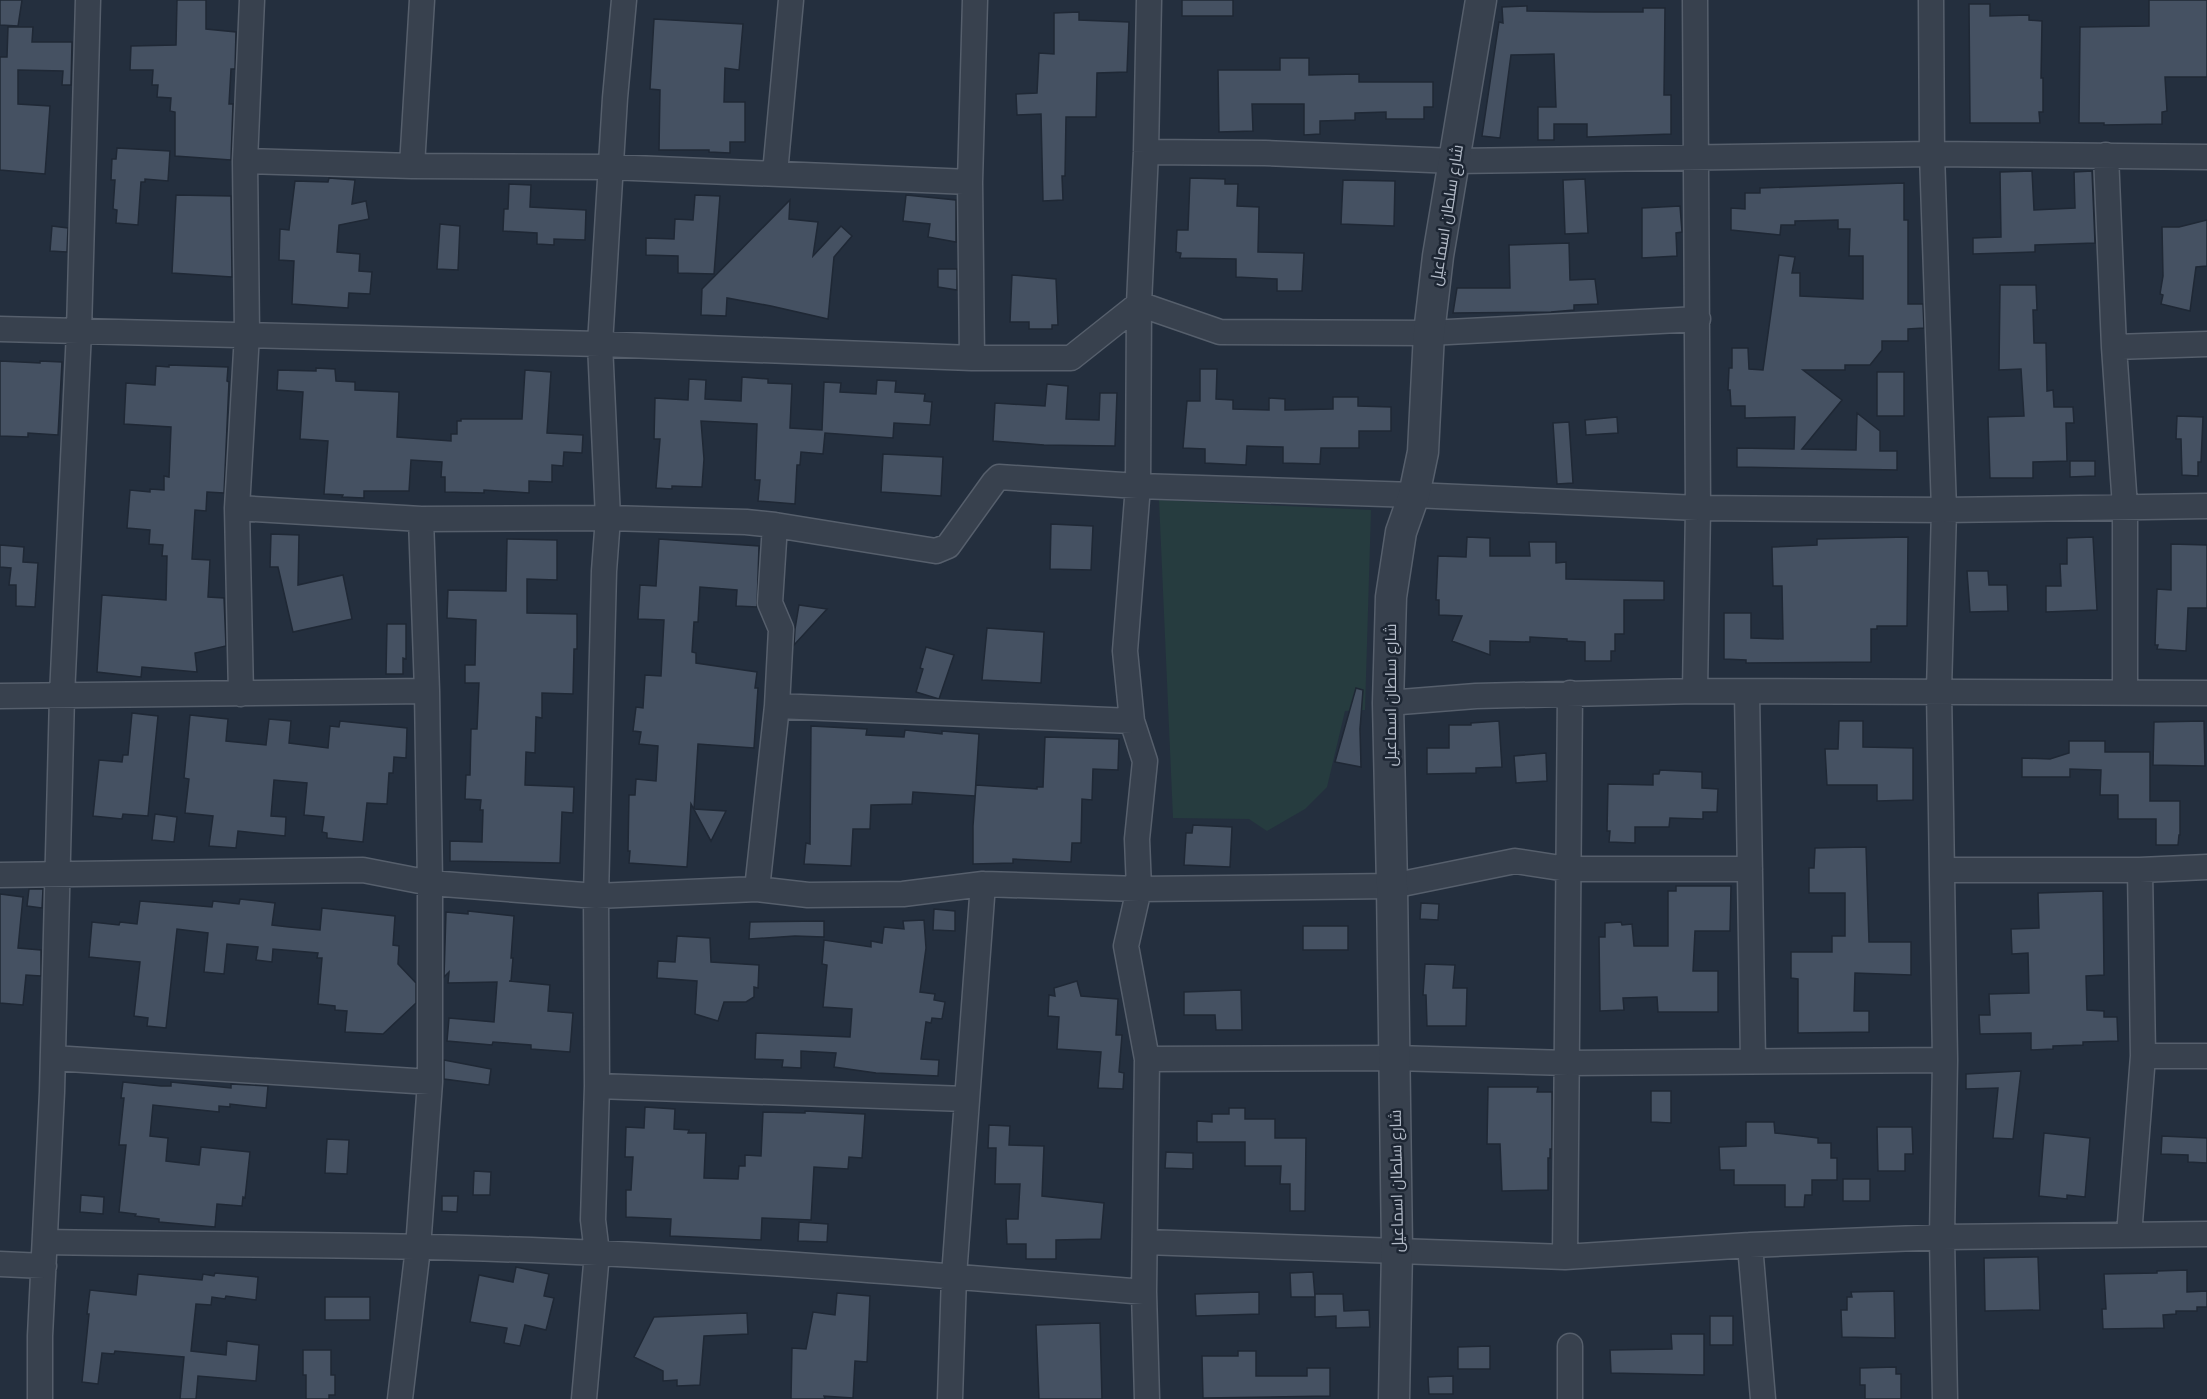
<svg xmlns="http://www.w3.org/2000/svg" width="2207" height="1399" font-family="'Golos Text',Cairo,sans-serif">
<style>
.green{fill:#263c3f}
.building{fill:#455162;stroke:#1f2835;stroke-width:1.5}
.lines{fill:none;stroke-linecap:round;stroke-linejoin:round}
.minor-casing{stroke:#565f6c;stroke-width:27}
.tertiary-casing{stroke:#565f6c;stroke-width:33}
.minor{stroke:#38414e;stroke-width:24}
.tertiary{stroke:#38414e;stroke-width:30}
.labels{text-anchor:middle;stroke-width:5;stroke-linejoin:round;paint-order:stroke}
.street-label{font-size:16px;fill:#b4bcc9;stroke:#1d2633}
</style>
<rect width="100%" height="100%" fill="#242f3e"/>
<path class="green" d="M1159 500 1371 510 1365 710 1345 711 1327 787 1305 809 1267 831 1249 819 1173 818Z"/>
<path class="building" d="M0 0H22L18 26 0 25Z
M177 0H206V29L236 32 235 69H231L229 104H233L231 160 175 156V112L170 111 171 98 157 97 158 85H152L153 70H130L131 46 176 45Z
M1182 0H1233V16H1182Z
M2149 0H2207V77H2165L2167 111 2162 112V124L2104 125V123H2079L2080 27 2149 26Z
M1969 4H1990V16L2029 15V20L2042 21 2041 78H2043V112H2039L2040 123H1970Z
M1527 6V11L1595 12H1643V8H1665L1664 95H1671V134L1587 137V124H1554V140H1538V107H1556L1554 54 1511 55 1500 138 1482 136 1499 22 1503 23 1502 7Z
M1079 12V20L1129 22 1127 72 1097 73 1096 117H1066L1065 176H1062L1063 200 1043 201 1041 114 1017 115 1016 94 1037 93 1039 53 1054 54V13Z
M654 19 743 24 739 70 725 68 724 102H745V142H730V153L709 152V150H659L660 90 650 89Z
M8 27H33L32 42H72L71 85H62L63 71 18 70V104L50 106 45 174 0 170V57H7Z
M1280 58H1309V75L1359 74V82H1433V107H1424V119H1386V112L1355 113V120L1320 121V134L1304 135V104H1252L1253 131 1219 132 1218 70H1280Z
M117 148 170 151 168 181 145 179V182H141L138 225 116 223 117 210 113 209 115 180H111L112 159H116Z
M2032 171 2034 210 2075 208 2074 172 2092 171 2095 243 2035 245V252L1973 254V238L2001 237 2000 172Z
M329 178 355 180 352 204 366 201 369 219 339 225 337 252 360 254 359 271 372 272 370 294 349 293 348 308 292 304 294 261 279 260 280 229 289 230 295 181 328 182Z
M1190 178 1225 179V184H1238L1237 206 1259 207 1258 252 1304 253 1302 291H1277V279L1236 277V259L1180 258 1181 253 1176 252 1177 230H1188Z
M1585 179 1588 233 1565 234 1563 180Z
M1343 180 1395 181 1394 226 1341 224Z
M1904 183V220H1908V304H1923L1924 328 1908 329V341H1882V350L1870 365H1845V370H1803L1842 400 1802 449 1856 450 1857 413 1880 431V451H1897V470L1737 467V448L1794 449 1795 417 1745 418V406H1731L1730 390H1728L1729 368H1732V348H1748L1749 369 1763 370 1779 255 1795 257 1792 273H1800V296L1863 299V256H1849L1850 229H1838V220L1795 221V225H1781L1780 235 1731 230V208L1745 209V193H1760V188Z
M509 184 531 185 530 207 586 210 585 240 554 239V245L537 244V233L503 231 504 209H508Z
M176 195 231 196 232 277 172 273Z
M695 195 720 196 714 274 678 273V256L646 255V238L674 239 675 219 693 220Z
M906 195 956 200V242L928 237 930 224 903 221Z
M790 200 789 219 818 222 813 256 841 226 852 236 834 257 828 319 771 306 727 298 726 316 701 315 702 289Z
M1680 206 1682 232 1676 233 1677 256 1642 258V208Z
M2207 220V266L2196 267 2190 311 2161 304 2163 295 2160 294 2163 276 2162 227H2179Z
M440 224 460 226 458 270 437 269Z
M52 226 68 228 67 252 50 251Z
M1569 243 1570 280 1595 279 1598 304 1574 305V310L1551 312 1453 313 1457 288H1510L1509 245Z
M938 269H957V290L938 287Z
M1012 275 1056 279 1058 325H1052V329H1029V322H1010Z
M2000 285H2036L2037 310H2033L2034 343H2046L2047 391 2053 390 2054 407H2073L2074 423H2066L2067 461 2033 462V478H1990L1988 417 2024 416 2021 369 1999 370Z
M0 361 40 363V361L62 362 58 435 28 433V437L0 436Z
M169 365 228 367 227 381 229 382 224 493 207 492 206 511 195 510 192 559 210 560 208 597 224 598 226 646 195 653 197 672 142 667 141 677 97 672 102 595 166 600 167 556H162L163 545 149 544 150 530 127 528 130 490 150 492V489L164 490V476L169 477 171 427 124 424 126 383 155 385 156 366 169 367Z
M316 368 335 369 336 381 355 382V390L399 392 397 437 451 441V434H457V421H461V419H522L525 370 551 372 547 433 583 435 582 453 564 452 563 466 552 465V482L529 481V493L484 490V493L445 492V477H441L442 462 411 460 409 491H364V498L342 497 343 495 324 494 328 441 300 439 303 392 277 390 278 370 316 371Z
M1200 369H1217L1216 399 1233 400V409L1269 410V398L1285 399V410L1333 409V397H1358V406L1391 407V431H1359V448H1321L1320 464 1283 463V447L1247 446 1246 465 1205 463V449L1183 448 1187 401H1200Z
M1877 372H1904V416H1877Z
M742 377 768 379V383L792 384 790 428 822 430 824 382 841 383 840 392 876 394 877 380 896 381 895 392 925 394 924 401 932 402 930 425 894 423 893 438 825 433 823 454 801 452 800 465H797L795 504 758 501 760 480H755L757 424 701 421 704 459 702 487 672 486V489L656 488 660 439H654L655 398 688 400 689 379 706 380 705 399 741 401Z
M1047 384 1068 386 1066 419 1099 420 1100 393H1117L1115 446 1044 445 993 441 995 403 1045 406Z
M2177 416 2203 417 2201 462H2198V476L2182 475 2181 439H2176Z
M1617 417 1618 433 1586 435 1585 420Z
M1569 422 1573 483 1557 484 1553 423Z
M883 454 943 457 941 496 881 492Z
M2070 461H2095V476L2070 477Z
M1051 524 1093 526 1091 570 1050 569Z
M271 534 299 535 298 585 343 575 352 619 293 632 278 567H270Z
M1467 537 1490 538V556H1530L1529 542H1556V563L1566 562V579L1664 581V600H1624V634H1615V651H1611V661H1585V642L1567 641V639L1530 637V642L1490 641V655L1452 641 1462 616 1439 615V600H1436L1438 556 1466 557Z
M1908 537 1907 626H1877V629H1871V662L1746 663V660L1724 659V613H1751V638L1783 639 1782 586H1773L1772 547 1817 545V539Z
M2093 537 2097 610 2046 612V586H2061L2060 564H2067V538Z
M507 539 557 540V580L527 579V613L577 614V649H574L573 694 542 693V718L536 717 535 753 526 752 525 785 574 787 573 813 562 812 560 863 450 861V841L482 842 483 810H480L481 800 465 799 466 775H470L471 729H477L479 683H465V665H475L476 620 447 618 448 590 506 591Z
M659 539 759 546 757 607 736 606 737 590 700 587 698 622H694L692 652 696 653V663L757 672 755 688H758L754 748 698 744 694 809 726 811 711 841 691 804 687 867 629 863 630 851H628L629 795H635L636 779 656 781 658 746 639 744 641 732 633 731 636 707 643 708 645 675 661 676 664 620 638 619 640 585 656 586Z
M2171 544 2207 545V608H2188L2186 651 2157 649 2158 645H2155L2157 589 2171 590Z
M0 545 24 547 23 562 38 563 35 607 16 606V585H9L11 568 0 567Z
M1967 571H1988L1989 585H2007L2008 611 1970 612Z
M799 605 827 609 794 645 795 629Z
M387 624H406V659L403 658V674H386Z
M987 628 1044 632 1041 683 982 680Z
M926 647 954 655 939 699 916 692 923 669 920 668Z
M1356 688 1363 690 1360 729 1361 767 1335 762Z
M132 713 158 716 148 816 123 814 122 819 93 816 99 760 122 762 123 755H128Z
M190 715 228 719 226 741 266 745 269 719 291 721 289 743 328 748 330 726 339 727 340 721 407 728 406 758 394 757 393 773H389L387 804 367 803 363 842 327 838V833L322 832 324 817 304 815 307 783 274 780 271 816 286 817 285 836 238 831 236 848 209 846 213 816 185 813 189 779 184 778Z
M1499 721 1502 767 1476 768V773L1427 774V748H1449V725H1471V723Z
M1839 721H1863V747L1913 748V800L1877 801V785H1827L1825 749H1838Z
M2204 721 2205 766 2153 765 2154 722Z
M811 726 867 729 866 735 904 737 905 730 942 734V731L979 734 975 796 913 792 912 804 871 805 870 829H853L851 866 804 864 806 843 810 844Z
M1045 737 1119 739 1118 770 1093 769 1092 800 1082 799 1081 843H1072L1071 862 1013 859V863L973 864V826L976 785 1037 789V787H1043Z
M2069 741H2105V752H2150V801H2180V835H2179L2178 845H2156V819H2118V795H2100L2101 770 2070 769V777H2022V758L2050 759 2069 753Z
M1546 753 1547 781 1516 783 1514 756Z
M1660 770 1702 772V788L1718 789 1717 812H1703V819L1670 818 1669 827H1635V843L1609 842 1610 831H1607L1608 784 1653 785V774H1659Z
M155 814 177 817 174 842 152 840Z
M1193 825 1232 827 1230 867 1184 865 1186 833H1192Z
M1866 847 1869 942H1911V975L1855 973 1854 1011H1869V1032L1798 1033V979L1791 978V952H1832V936H1845V893H1809V868H1814L1815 848Z
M1676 886H1731L1730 931H1695L1693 971H1718V1012H1658L1657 997 1623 998 1624 1010 1600 1011 1599 937H1605V923L1621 922 1622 925 1632 924 1634 946H1668V891H1676Z
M29 889H43L42 908 27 906Z
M2103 891 2104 975 2086 976 2087 1010 2104 1011V1017H2117L2118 1041 2083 1042V1045L2053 1046V1049L2031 1050V1033L1980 1034 1979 1015H1990L1989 994 2029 993 2028 953 2012 954 2011 929 2039 928 2038 893Z
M0 894 23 897 18 948 41 950V976L26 975 23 1005 0 1003Z
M240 899 275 903 272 925 289 927 320 930 322 908 395 916 393 945 399 946 398 964 416 983V1003L383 1034 345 1032 347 1011 335 1010V1006L318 1004 322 958H317L318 953 273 949 272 962 256 960 258 947 227 944 224 974 204 972 208 933 177 929 166 1028 147 1026 148 1018 134 1016 140 962 89 957 92 922 119 925 120 922 137 924 140 901 212 907 213 901 239 904Z
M1421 903 1439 904 1438 920 1420 919Z
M934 909 955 911V931L933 930Z
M468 911 514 916 511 958H513L511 981H509L550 985 548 1011 573 1013 570 1052 531 1049V1045L493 1042 492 1045 447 1041 449 1018 494 1022 497 982 448 983 449 972 444 977 446 912 468 914Z
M924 920 926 948 920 992 935 994 934 1000 945 1002 942 1019 932 1018 931 1023 926 1022 921 1059 939 1060 938 1076 876 1073 834 1067 836 1053 801 1051V1068L782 1067 783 1060 755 1059 756 1033 850 1037 852 1009 823 1007 827 965 822 964 824 940 871 947V941L882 943 884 927 904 929 903 921Z
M824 921V937L795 936 749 939 750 922Z
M1303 926H1348V950H1303Z
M677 936 710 938 711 962 759 965 758 988 754 987V997L746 1002H724L718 1021 695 1014 697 981 657 978 658 961 675 962Z
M1425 964 1455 965 1453 988H1467L1466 1026H1427L1426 995H1423Z
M1077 981 1081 996 1118 999 1116 1035H1122L1119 1072 1124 1073 1123 1089 1098 1088 1101 1052 1057 1049 1059 1017 1048 1016 1049 995 1055 996 1054 988Z
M1241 990 1242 1030H1216L1215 1015H1184V992Z
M444 1060 491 1069 489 1085 444 1079Z
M2021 1071 2013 1139 1993 1138 1998 1088 1966 1089V1074Z
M123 1082 161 1086H171V1082L231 1088V1084L268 1086 266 1108 230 1104V1107L219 1106V1112L153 1105 150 1136 168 1138 166 1161 199 1165 201 1147 250 1152 245 1198 243 1197 242 1206 217 1204 215 1227 159 1222V1219L135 1216 136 1214 119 1212 126 1145H119L124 1098H121Z
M1488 1087H1538L1537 1092H1552V1149H1550V1158H1548V1190L1502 1191 1500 1144H1487Z
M1651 1091H1671V1123L1651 1122Z
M645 1107 675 1109 674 1129 689 1130 688 1133H706L704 1178 738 1179 739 1166H745V1155L761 1156 763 1112 805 1113V1111L865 1114 862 1158 849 1157 848 1169 814 1167 811 1220 762 1218 761 1240 670 1236 671 1219 626 1217V1190H631L633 1157H625L626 1127 644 1128Z
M1229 1108H1245V1119H1275V1138H1306L1305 1211H1290V1184H1280L1281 1166H1245V1142H1197V1121L1212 1122V1114H1229Z
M1746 1122H1774L1775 1133 1818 1138V1143H1831V1158H1837V1180H1812V1195H1805L1804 1207H1785V1185H1734V1170H1720L1719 1147 1746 1146Z
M989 1125 1010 1126 1009 1145 1044 1146 1042 1196 1104 1203 1101 1239 1056 1240V1259H1026V1244H1007L1006 1219H1018L1020 1184H995L996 1148H988Z
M1877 1127H1912L1913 1154H1905V1171H1878Z
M2044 1133 2090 1138 2085 1197 2067 1195V1199L2039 1196Z
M2162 1136 2207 1138V1163L2188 1162V1155L2161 1154Z
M327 1139 349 1140 347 1174 325 1173Z
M1166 1152 1193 1153V1169L1165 1168Z
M474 1171 491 1172 490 1195H473Z
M1843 1179H1870V1201H1843Z
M81 1195 104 1197 103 1214 80 1212Z
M442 1196H458L457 1212 442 1211Z
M799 1222 828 1224 827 1242 798 1241Z
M2038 1257 2040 1310 1985 1311 1984 1258Z
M516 1267 549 1274 544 1296 554 1298 546 1330 525 1325 520 1346 504 1343 507 1328 470 1322 479 1275 513 1282Z
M2187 1270V1292L2207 1291V1307H2197V1311H2176V1314L2163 1315 2164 1328 2103 1329 2102 1309H2106L2104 1274 2157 1273V1271Z
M1313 1272 1315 1297H1291L1290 1273Z
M215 1273 258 1277 256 1300 226 1296 225 1299 212 1297 211 1305 196 1304 191 1351 226 1355 227 1341 259 1345 256 1381 198 1376 196 1399H180L184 1357 115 1351 114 1354 102 1353 98 1384 82 1382 89 1314H87L90 1290 136 1295 138 1274 202 1280 203 1274 214 1276Z
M1894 1291 1895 1338 1842 1337 1841 1310H1847V1297H1852L1851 1292Z
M1259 1292V1314L1196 1316 1195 1294Z
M837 1293 870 1296 867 1362 855 1361 853 1398 824 1396 825 1399H791L792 1348 806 1349 813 1312 835 1315Z
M1315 1294H1343L1344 1311 1369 1310 1370 1327 1336 1328V1316L1315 1317Z
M325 1297H370V1320H325Z
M747 1313 748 1334 704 1336 700 1385 677 1386V1380L663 1381V1371L634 1357 654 1317Z
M1710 1316H1733V1345H1710Z
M1100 1323 1102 1399H1039L1036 1325Z
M1671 1334H1704V1375L1611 1373 1610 1350 1672 1349Z
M1490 1346V1369H1458V1347Z
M303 1350H331V1375H335V1395H329V1399H306V1375H303Z
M1238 1351H1256V1376H1307V1368H1330V1396L1203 1398 1202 1356H1238Z
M1896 1367V1374H1901V1399H1865V1385H1860V1368Z
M1453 1376V1394H1429L1428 1377Z"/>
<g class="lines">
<g class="minor-casing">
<path id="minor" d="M1931 0 1932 154 1944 510 1939 690 1945 1060 1942 1237 1945 1399
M1146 152 1265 153 1454 161 1932 154 2207 157
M2106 155 2114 347 2125 507V691
M245 161 412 166 610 167 970 182
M412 166 422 0
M775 173 791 0
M0 329 600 344 972 358H1071L1139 304 1220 332 1429 333 1698 319
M2114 347 2207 344
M972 358 970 182 975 0
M237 508 421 519 608 518 746 522 775 525 936 551 948 546 994 482 999 477 1138 486 1414 495 1698 508 1944 510 2207 506
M1695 691 1698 508 1695 0
M1747 692 1753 1061
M241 694 237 508 247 334 245 161 252 0
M0 696 427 691
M1388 703 1476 696 1695 691 2207 693
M777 706 1132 721
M1942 870H2140L2207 867
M0 875 363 870 430 883 596 896 757 889 808 895 903 894 983 884 1139 889 1392 886 1515 861 1567 869H1750
M757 889 777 706 781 629 770 603 775 525
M2143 1056H2207
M53 1058 430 1082
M1147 1059 1394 1058 1568 1063 1945 1060
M597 1086 966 1099
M2129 1235 2143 1056 2140 870
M45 1242C229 1245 414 1244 598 1253 780 1262 962 1277 1144 1292
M1145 1242 1565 1257 1750 1245 1942 1237 2207 1234
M1750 1245 1763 1399
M1565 1257 1570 693
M0 1264 44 1266
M1570 1346V1399
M40 1399V1336L52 1092 62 696 79 331 88 0
M400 1399 418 1248 430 1082V883L427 691 421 519
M584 1399 597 1253 593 1220 597 1086 596 896 604 571 608 518 600 344 615 98 624 0
M950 1399 954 1276 983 884
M1147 1399 1144 1292 1147 1059 1126 946 1139 889 1137 839 1145 761 1132 721 1125 651 1138 486 1139 304 1146 152 1149 0"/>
</g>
<g class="tertiary-casing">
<path id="tertiary" d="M1394 1399 1397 1250 1392 886 1388 703 1391 597 1401 532 1414 495 1423 452 1429 333 1438 256 1481 0"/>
</g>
<use href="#minor" class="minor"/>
<use href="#tertiary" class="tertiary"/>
</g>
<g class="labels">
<g class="street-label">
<text transform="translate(1446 215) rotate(-81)" y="6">شارع سلطان اسماعيل</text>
<text transform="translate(1390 695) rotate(-90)" y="6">شارع سلطان اسماعيل</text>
<text transform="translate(1396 1181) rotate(-91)" y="6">شارع سلطان اسماعيل</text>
</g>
</g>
</svg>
